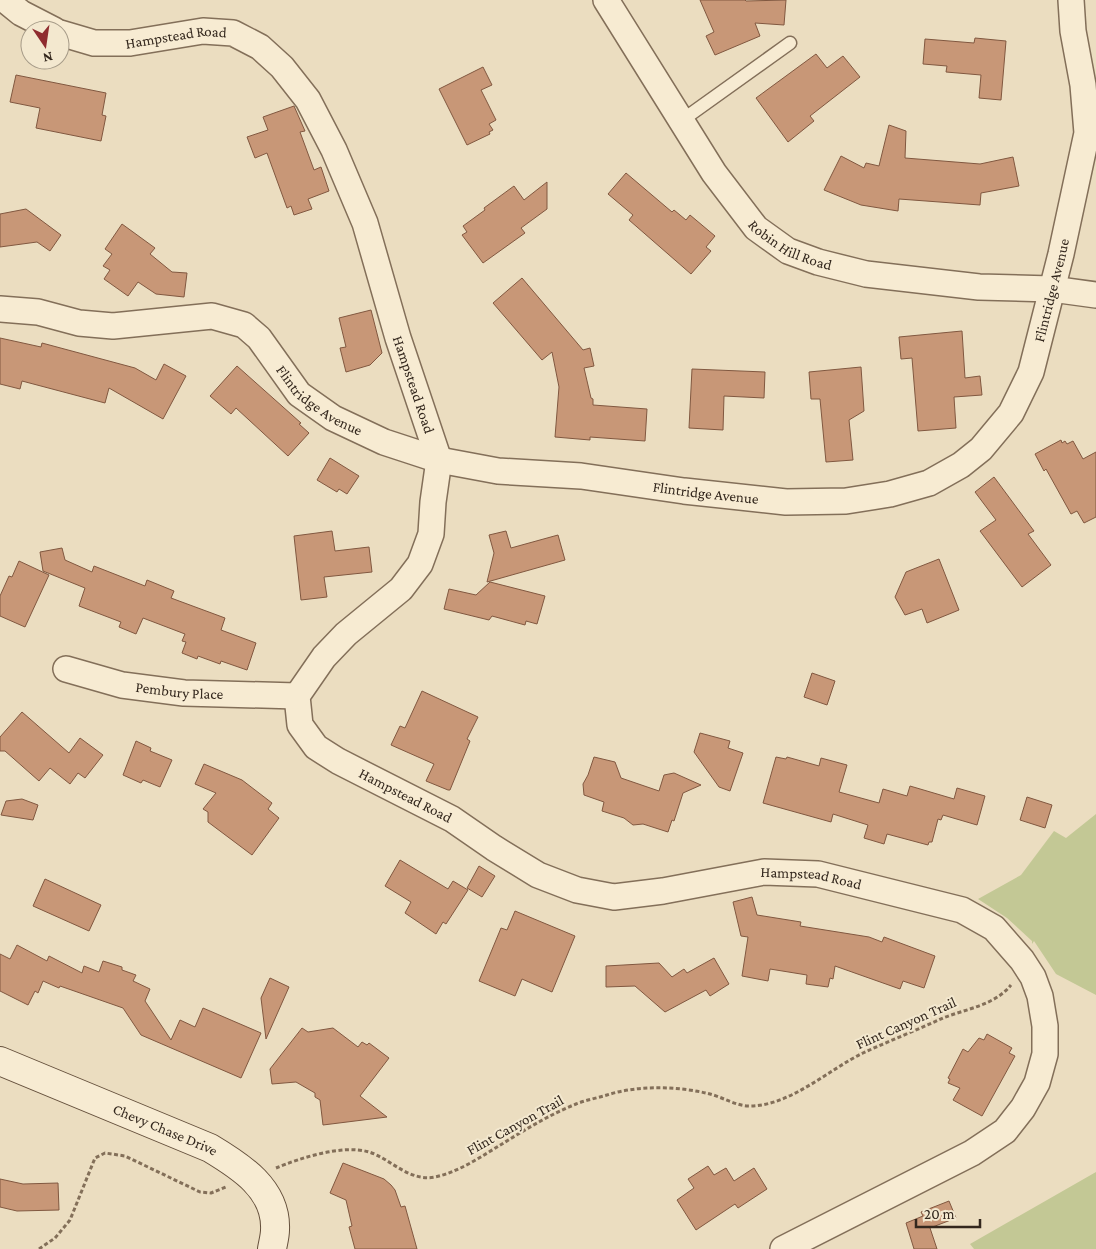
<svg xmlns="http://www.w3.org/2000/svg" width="1096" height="1249" font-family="'Crimson Pro',serif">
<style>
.green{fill:#c3c895}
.building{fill:#c89777;stroke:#815840}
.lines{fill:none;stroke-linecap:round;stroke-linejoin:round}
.lane-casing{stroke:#836f59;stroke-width:15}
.street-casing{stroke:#836f59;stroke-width:28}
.secondary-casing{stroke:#65503c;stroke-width:30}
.path{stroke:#836f59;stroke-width:3;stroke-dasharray:4 2.5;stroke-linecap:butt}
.lane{stroke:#f7ebd2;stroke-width:12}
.street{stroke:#f7ebd2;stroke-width:25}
.secondary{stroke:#f7ebd2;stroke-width:28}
.labels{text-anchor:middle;stroke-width:4;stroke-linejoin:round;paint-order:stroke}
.street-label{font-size:15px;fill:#33271d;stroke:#f3e8cf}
</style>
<rect width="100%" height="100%" fill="#ebddc0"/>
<path class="green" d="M1096 814V995L1056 974 1034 941 1032 944V941L1007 918 978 899 1021 875 1054 831 1066 838Z
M1096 1172V1249H974L970 1244Z"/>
<path class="building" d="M700 0H745L746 1 786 0 784 25 755 23 760 36 715 55 706 36 714 32Z
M975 38 1006 41 1001 100 979 98 981 75 946 72 947 66 923 64 925 39 974 43Z
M816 54 827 68 843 56 860 77 810 116 814 121 788 142 756 98Z
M483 67 492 85 481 90 496 120 489 124 493 130 489 132 490 134 467 145 439 89Z
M16 75 106 93 102 115 106 116 101 141 36 128 40 108 10 102Z
M294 106 305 131 300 132 314 170 321 167 329 191 308 199 312 209 294 215 291 206 287 208 267 153 255 158 247 137 268 130 263 117Z
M889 125 906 131 905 158 980 164 1013 157 1019 186 981 193 980 205 899 199 898 211 861 205 824 190 841 156 864 168 866 163 879 166Z
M626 173 672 212 674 210 686 220 690 215 715 236 706 247 711 251 691 274 629 220 633 215 608 194Z
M547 182V209L521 228 525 233 483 263 462 235 467 232 463 226 485 210 484 208 514 186 524 200Z
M26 209 61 235 50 251 37 242 0 247V214Z
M122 224 155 248 150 254 172 272 187 273 184 297 156 294 138 282 128 296 104 279 110 270 103 266 112 254 105 249Z
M522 278 583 350 590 348 594 366 584 368 591 398 593 399V405L647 409 645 441 590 437V440L555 437 559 387 552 352 542 360 493 303Z
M371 310 382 353 370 365 346 372 340 348 346 347 339 318Z
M962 331 965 378 980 376 982 395 954 397 956 428 918 431 912 358 901 359 899 337Z
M0 338 41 347 42 343 135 368 156 380 164 364 186 376 163 419 109 388 105 403 22 381 20 389 0 384Z
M237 366 301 423 299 424 309 433 288 456 236 408 231 414 210 396Z
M861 367 864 411 849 420 853 460 826 462 820 399H811L809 372Z
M692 369 765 372 764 398 724 396 723 430 689 428Z
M1061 440 1062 443 1065 441 1067 444 1073 441 1083 459 1096 452V517L1084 523 1077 511 1071 514 1046 469 1044 471 1035 454Z
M330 458 359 476 347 494 339 489 337 492 317 480Z
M994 477 1034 531 1028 534 1051 565 1022 587 980 531 996 520 975 492Z
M332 531 335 551 369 547 372 572 324 577 327 597 301 600 294 536Z
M506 531 511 548 558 535 565 560 487 582 494 553 489 535Z
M62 548 65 560 92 572 94 566 145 586 147 580 174 591 171 598 225 618 221 630 256 643 247 670 221 661 220 664 198 656 197 659 182 653 186 642 182 641 185 634 143 618 136 634 119 627 121 622 79 606 85 588 43 571 40 552Z
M939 559 959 610 927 623 922 609 905 615 895 597 906 572Z
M19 561 49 575 25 627 0 616V596L9 576 12 577Z
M490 582 545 596 537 624 526 621 525 625 492 616 489 620 444 609 449 589 476 595Z
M812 673 835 681 827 705 804 697Z
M422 691 478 717 467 739 470 741 450 790H448L426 781 434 764 391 745 400 726 405 728Z
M22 712 69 753 80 738 103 755 85 778 78 773 70 784 50 768 39 781 5 751H0V737Z
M700 733 730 741 728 748 743 753 730 791 719 787 694 752Z
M136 741 151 748 150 751 172 760 160 787 143 780 141 783 123 775Z
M594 757 615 762 621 778 659 791 664 775 674 773 701 785 683 793 674 821 672 820 668 832 643 824 633 825 624 818 602 811 604 802 584 795 583 784 588 775Z
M776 757 786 759 787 757 819 766 821 758 847 765 839 792 879 803 883 789 907 796 910 786 954 799 957 788 985 796 977 825 943 815 941 820 938 819 932 842H929L928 845 887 834 884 844 864 838 868 825 833 814 831 822 763 803Z
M204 764 242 780 272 803 268 809 279 818 252 855 208 822V812L203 809 216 793 195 784Z
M1027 797 1052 805 1045 828 1020 820Z
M22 799 38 805 33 820 1 815 6 801Z
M400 860 448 889 453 881 468 890 446 924 443 922 436 934 405 913 411 902 385 886Z
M479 866 495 876 482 897 467 888Z
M45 879 101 905 89 931 33 906Z
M752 897 757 915 801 922 800 926 869 937 882 942 884 937 935 956 924 988 903 981 900 989 835 966 833 979 830 978 828 987 806 984 807 975 770 969 768 981 742 976 748 937 741 936 733 902Z
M515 911 575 936 552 992 522 979 515 996 479 981 501 928 507 930Z
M17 945 47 961 49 956 82 973 84 966 99 972 103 961 122 967V970L136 975 133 981 150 989 145 1001 171 1040 180 1020 195 1027 203 1008 261 1033 241 1078 141 1035 123 1008 60 986 59 988 43 981 38 993 35 991 28 1005 0 991V954L10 959Z
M714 958 729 984 710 996 706 990 665 1012 635 986 606 987V966L659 963 672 977 684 969 687 973Z
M270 978 289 987 266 1039 261 998Z
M302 1028 308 1032 333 1028 358 1047 362 1042 367 1045 369 1043 389 1058 360 1096 387 1117 323 1125 320 1100 315 1097V1093L296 1082 272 1084 270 1069Z
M987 1034 1012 1048 1009 1053 1015 1056 982 1116 953 1100 960 1088 948 1083 950 1079 948 1078 963 1049 968 1052 979 1038 984 1040Z
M343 1163 384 1179 391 1185 395 1190 401 1207 405 1206 417 1249H355L349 1227 352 1226 346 1200 330 1193Z
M708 1166 714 1175 726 1168 734 1181 754 1168 767 1189 738 1208 735 1204 696 1230 677 1200 694 1188 688 1179Z
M0 1179 23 1184 58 1183 59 1210 17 1211 0 1207Z
M949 1201 956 1218 930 1228 937 1249H914L906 1223 923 1216 921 1212Z"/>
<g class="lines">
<g class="lane-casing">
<path id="lane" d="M681 121 790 43"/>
</g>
<g class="street-casing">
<g id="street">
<path d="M5 0 21 13 54 30"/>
<path id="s1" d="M606 0 714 173 756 228 788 251 818 262 866 274 979 287 1052 289 1096 295"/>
<path id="s2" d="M60 33 94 43H130L203 31 233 33 260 47 282 67 308 100 334 150 365 223 398 338 439 460 433 502 431 534 420 564 401 589 346 634 324 657 297 696 300 725 316 747 338 761 452 819 494 848 538 875 577 890 614 897 663 891 764 872 818 874 962 910 994 928 1022 960 1033 977 1040 996 1045 1026V1054L1037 1083 1023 1108 1005 1131 972 1153 783 1249"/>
<path id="s3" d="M0 309 38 312 79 323 113 326 212 316 244 325 259 338 299 394 333 418 384 442 439 460 498 471 581 476 684 491 786 502 846 501 890 494 929 483 961 465 981 449 1011 413 1031 372 1061 254 1087 133 1083 85 1073 31 1071 0"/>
<path id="s4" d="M66 669 122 685 184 693 297 696"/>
</g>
</g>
<g class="secondary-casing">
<g id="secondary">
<path id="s5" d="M0 1061 210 1148C240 1166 277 1189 275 1230 275 1236 273 1243 272 1249"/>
</g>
</g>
<path class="path" d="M276 1168C300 1158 343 1144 369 1152 391 1159 409 1182 435 1177 459 1172 482 1156 502 1144 526 1129 551 1114 576 1104 586 1100 597 1098 607 1095 638 1085 678 1086 710 1094 722 1097 734 1105 748 1106 789 1107 828 1070 863 1053 889 1041 917 1030 943 1018 966 1009 995 1005 1011 985
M39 1249 55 1238 70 1220 95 1158 105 1153 125 1156 200 1192 211 1193 226 1187"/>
<use href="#lane" class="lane"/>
<use href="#street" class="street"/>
<use href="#secondary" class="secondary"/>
</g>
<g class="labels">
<g class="street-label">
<text dy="5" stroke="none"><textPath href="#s2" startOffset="118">Hampstead Road</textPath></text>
<text dy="5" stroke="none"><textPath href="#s1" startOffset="312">Robin Hill Road</textPath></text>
<text dy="5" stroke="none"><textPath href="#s3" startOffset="1226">Flintridge Avenue</textPath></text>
<text dy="5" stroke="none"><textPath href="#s2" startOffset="582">Hampstead Road</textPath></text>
<text dy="5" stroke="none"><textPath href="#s3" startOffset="356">Flintridge Avenue</textPath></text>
<text dy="5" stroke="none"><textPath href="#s3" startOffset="761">Flintridge Avenue</textPath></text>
<text dy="5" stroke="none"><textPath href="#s4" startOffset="116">Pembury Place</textPath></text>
<text dy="5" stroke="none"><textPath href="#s2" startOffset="1108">Hampstead Road</textPath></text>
<text dy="5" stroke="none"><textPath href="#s2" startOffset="1542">Hampstead Road</textPath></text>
<text transform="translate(906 1023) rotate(-24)" y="5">Flint Canyon Trail</text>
<text transform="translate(515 1125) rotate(-29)" y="5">Flint Canyon Trail</text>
<text dy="5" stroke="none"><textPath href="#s5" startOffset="179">Chevy Chase Drive</textPath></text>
</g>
</g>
<g transform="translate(45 45) rotate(167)"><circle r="24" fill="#f3e8cf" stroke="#a69b88"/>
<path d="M0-4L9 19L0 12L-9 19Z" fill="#8f2c2f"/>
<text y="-8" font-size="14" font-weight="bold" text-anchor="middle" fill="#33271d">N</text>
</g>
<path d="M916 1219v8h64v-8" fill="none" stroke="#33271d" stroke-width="2.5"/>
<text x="924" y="1219" font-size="15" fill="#33271d" stroke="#f3e8cf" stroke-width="4" paint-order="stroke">20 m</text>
</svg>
